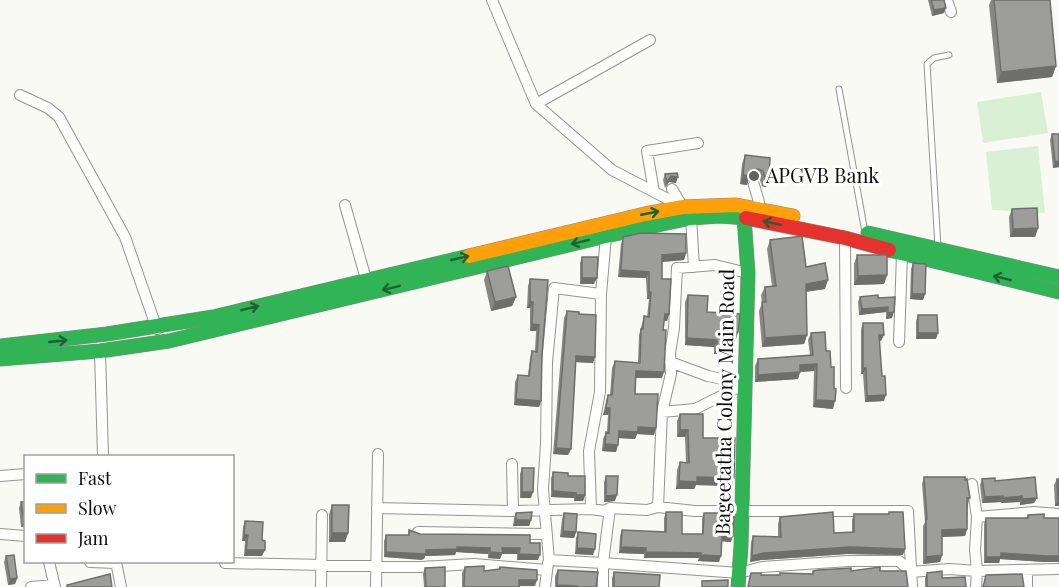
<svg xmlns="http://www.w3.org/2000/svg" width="1059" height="587" font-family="'Playfair Display',serif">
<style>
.green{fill:#daf0d5}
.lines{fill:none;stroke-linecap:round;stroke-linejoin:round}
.lane-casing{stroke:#949492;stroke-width:7}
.street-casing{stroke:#949492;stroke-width:12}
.fast-casing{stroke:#8a8b88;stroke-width:15}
.slow-casing{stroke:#8a8b88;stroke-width:15}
.jam-casing{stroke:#8a8b88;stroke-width:15}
.lane{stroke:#fefefd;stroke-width:5}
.street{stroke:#fefefd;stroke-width:10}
.fast{stroke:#30b455;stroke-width:14}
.slow{stroke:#ff9f0a;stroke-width:14}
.jam{stroke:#e5322d;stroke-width:14}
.wall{fill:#878884}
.shaded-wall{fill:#6e6f6b}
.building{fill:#9d9e99;stroke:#6e6f6b;stroke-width:1.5}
.oneway{stroke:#1f6132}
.poi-dot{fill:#60615e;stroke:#fff;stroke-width:2}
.labels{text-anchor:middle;stroke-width:6;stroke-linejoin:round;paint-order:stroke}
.poi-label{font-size:20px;fill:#0e0e0e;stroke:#fff;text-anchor:start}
.street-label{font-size:20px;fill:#0e0e0e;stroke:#fff}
</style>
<rect width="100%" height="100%" fill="#f9faf4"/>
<path class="green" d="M1041 92 1048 133 983 143 977 102Z
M1038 146 1045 213 992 210 986 152Z"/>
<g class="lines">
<g class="lane-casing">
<path id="lane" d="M839 89 865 232
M938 247 927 64 934 58 949 55"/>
</g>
<g class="street-casing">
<path id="street" d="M492 0 536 104 612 170 683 207 691 218 694 267
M947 0 951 12
M20 95 48 108 59 117 125 237 157 329
M536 104 650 40
M754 185 759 202V209
M672 189 681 204
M654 192 647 151 698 143
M345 205 366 279
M845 238 846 388
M601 294 600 392 589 451 591 509 605 511 610 508 603 563 549 560 543 489 546 445 547 362 554 288 601 294 606 236
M899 342 902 254
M100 351 103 456
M670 362 708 376 745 384
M745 384 695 409 662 412 671 374 670 353 674 328 677 268 715 265 748 273
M512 464 513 511
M0 476 26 474
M972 484 977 517 1034 512 1059 514
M658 507 662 412
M377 508 513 511 591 509
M610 508 647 510 658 507 695 511H908L912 587
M418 532 546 534
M0 534 26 536
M49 562 55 587
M90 562 116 563
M116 562 121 587
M225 563 421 567 474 564 547 570
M1027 570V587
M31 587 54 585
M321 587 322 515
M376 587 378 454
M545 587 548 563
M603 587V563L739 573 762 567 848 561H899L911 572 949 569 977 571 975 550 977 517
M976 587 977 571 1059 569"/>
</g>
<g class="fast-casing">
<path id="fast" d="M868 233 1059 277
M889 250 1059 292
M0 346 107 334 213 317 469 256
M0 359 100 351 169 341 606 236 691 218 720 216 746 218
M738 587 741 546 748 273 744 217"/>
</g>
<g class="slow-casing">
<path id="slow" d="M469 256 645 214 683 207 736 205 793 216"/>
</g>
<g class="jam-casing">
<path id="jam" d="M746 218 845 238 889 250"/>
</g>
<use href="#lane" class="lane"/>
<use href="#street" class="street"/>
<use href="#fast" class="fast"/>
<use href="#slow" class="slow"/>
<use href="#jam" class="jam"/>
</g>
<path class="wall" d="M928 0H944V13L932 16Z
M991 0H1050L1056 66 1052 77 997 83 989 5Z
M1052 134H1059V167L1053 168 1050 140Z
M745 155 769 178 766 187 762 186 760 180 755 178 749 179 747 185 740 184 742 164Z
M665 174 676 183 669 182 665 188 663 180Z
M1012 209 1038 228 1035 237H1010L1009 217Z
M623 237 686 253 684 260 662 262V279L669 314 667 321H664L662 378H636L635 394 654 435 637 434 635 439 619 438 616 452 602 451 603 439 606 432H607L608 415H603L606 401 608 395H610L612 368 615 361 638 363 639 335 644 316 647 317 649 299H647L646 278 618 277 621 244Z
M770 240 806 267 825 289 806 292 807 335 804 344 762 347 759 311 762 303 761 295 765 287 772 286 767 249Z
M857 255 887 275 884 284 854 285V264Z
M582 257 594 284H580V263Z
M913 263 925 294 923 300 910 299 911 269Z
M487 271 516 297 512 306 491 311 484 280Z
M530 279 548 280 542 355 541 401 539 407 514 405 515 382 518 375 528 376 530 358 532 351H535L536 331H530V308H527L528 286Z
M688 295 707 312 738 332 736 339 732 338 729 354H714V347L685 345V302Z
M860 297 878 298 895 297 892 318 886 319V312L859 315 858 302Z
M567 311 579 314 593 363 576 362 571 449 568 455 553 454 564 318Z
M918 315 936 339H916V321Z
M863 323 881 341H879L884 401 865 402 863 374H861V329Z
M811 333 826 351 833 409 813 407 814 371 800 372 798 379 755 382V366L758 359 810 355 808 340Z
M680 414 703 438 731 486 696 485 694 489H676L677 470 680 462H686L685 437H677V421Z
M522 468 531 498H520V474Z
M553 472 568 476 585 495 583 501H574V498L551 497V478Z
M606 476 615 501 604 502V482Z
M924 477 970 498 968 504 967 529 965 536 942 537V555L940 562 923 564V526L925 522 922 484Z
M982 479 995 481 1037 498 1034 503 1020 505V502L1001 503V502L982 503 980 485Z
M1057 479H1059V506H1055L1054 485Z
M21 502H26V526L21 527 19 508Z
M332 505 348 533 345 542H329V514Z
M666 512 682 534H702V519L704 513 719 516 731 542 721 541 719 562 698 561 699 558H644V554L619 553 620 536 622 530 664 532V518Z
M889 512 903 555 847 554 761 560 750 562 751 542 753 536 778 537V524L780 517 834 533H852V520L854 514H889Z
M516 513 531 520 529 526H513L514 518Z
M564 513 576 532 574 538 560 537 562 519Z
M1028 515 1044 518H1059V562H1044L1000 559 999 563H984V524L986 518H1027Z
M245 521 262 540V556H244L245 541H242L243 527Z
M409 530 420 534 530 543 538 560H517V554H502L500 559 488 558V554L456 552 455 555 425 556 424 559 384 557V541L386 535H408Z
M578 532 593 555 575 554 576 538Z
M6 556 17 578 15 584 8 585 4 562Z
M465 567 484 571 499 569 500 567 535 586 462 587V573Z
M425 568 445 587H424L423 574Z
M558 570 596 587H555V576Z
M614 572 659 587H612V578Z
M927 573 942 578 966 587H925V578Z"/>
<path class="shaded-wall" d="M946 8 944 13 932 16 934 10Z
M1056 66 1052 77 997 83 1001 72Z
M1059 161V167L1053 168 1055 162Z
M758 169 755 178 749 179 747 185 740 184 743 175Z
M671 176 678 177 676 183 669 182 665 188 667 182Z
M765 177 769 178 766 187 762 186Z
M1038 228 1035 237H1010L1013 229Z
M686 253 684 260 660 262 662 255Z
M621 270 649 272 646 278 618 277Z
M887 275 884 284 854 285 858 276Z
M582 278H597L594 284H580Z
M828 280 825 289 803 292 806 284Z
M649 292H651L649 299H647Z
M912 294H925L923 300 910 299Z
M516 297 512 306 491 311 495 302Z
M530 302H533L530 308H527Z
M888 307 886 312 859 315 862 309Z
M894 312 892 318 886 319 888 313Z
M665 314H669L667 321H662Z
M532 324 539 325 536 331H530Z
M732 331 738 332 736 339 729 338Z
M918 333H938L936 339H916Z
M807 335 804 344 762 347 765 338Z
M879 335H884L881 341H877Z
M687 338 717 340 714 347 685 345Z
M717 347H731L729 354H714Z
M576 356 595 357 593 363 574 362Z
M817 364 814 371 797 372 800 365Z
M863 368H866L863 374H861Z
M636 371 664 372 662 378H634Z
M800 372 798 379 755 382 758 375Z
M886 395 884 401 865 402 867 396Z
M516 399 541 401 539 407 514 405Z
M816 400 835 401 833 409 813 407Z
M606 408H610L608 415H603Z
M638 427 656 428 654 435 637 434 635 439 617 438 619 431Z
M680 430H688L685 437H677Z
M605 444 618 445 616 452 602 451Z
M556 448 571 449 568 455 553 454Z
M697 477 734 478 731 486 696 485 694 489H676L679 481Z
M553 491 576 493 574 498 551 497Z
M522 492H533L531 498H520Z
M576 495H585L583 501H574Z
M617 495 615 501 604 502 606 496Z
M1003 496 1001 502 982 503 985 497Z
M1022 496 1020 502 1001 503 1003 498Z
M1037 498 1034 503 1020 505 1022 499Z
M1058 500H1059V506H1055Z
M516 520H531L529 526H513Z
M24 521H26V526L21 527Z
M967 529 965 536 939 537 942 530Z
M563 531 576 532 574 538 560 537Z
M332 533H348L345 542H329Z
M244 535H248L245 541H242Z
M722 535 733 536 731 542 720 541Z
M457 547 490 548 488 554 456 552 455 555 425 556 424 559 421 560 384 557 386 552Z
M621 547 646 548 644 554 619 553Z
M850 547 905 549 903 555 847 554 761 560 750 562 752 556 764 553Z
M502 548H520L517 554H502L500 559 488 558 490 552Z
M577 548 595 549 593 555 575 554Z
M246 550H265L262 556H244Z
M646 552 701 553 699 558H644Z
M1001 553 1059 556V562H1044L1000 559 999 563H984L986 557Z
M519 554 540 555 538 560H517Z
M701 555 721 556 719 562 698 561Z
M942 555 940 562 923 564 926 557Z
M17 578 15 584 8 585 10 579Z
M519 580H537L535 586H517Z
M557 585 577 586V587H556Z"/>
<path class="building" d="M931 0H944L946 8 934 10Z
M994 0H1050L1056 66 1001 72Z
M1052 134H1059V161L1055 162Z
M745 155 770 158 769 178 765 177 763 171 758 169 752 171 750 176 743 175Z
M677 173 678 177 671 176 667 182 665 174Z
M1037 208 1038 228 1013 229 1012 209Z
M641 233 686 234V253L662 255V279H671L669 314H665L663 330H666L664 372 636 371 635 394H658L656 428 638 427V432L619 431 618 445 605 444 606 432 609 433 610 408H606L608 395H612L615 361 640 363 641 329H643L644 316 649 317 651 292H649V272L621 270 623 237Z
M802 236 806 267 825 263 828 280 806 284 807 335 765 338 762 302H766L765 287 776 286 770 240Z
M857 255H887V275L858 276Z
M582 257H598L597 278H582Z
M913 263 926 264 925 294H912Z
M508 266 516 297 495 302 487 271Z
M530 279 548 280 542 355 541 401 516 399 518 375 529 376 532 351 537 352 539 325 532 324 533 302H530Z
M688 295 708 296 707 312 740 314 738 332 732 331 731 347H717V340L687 338Z
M878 295V298L895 297 894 312 888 313V307L862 309 860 297Z
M567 311 579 312V314L596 315 595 357 576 356 571 449 556 448Z
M918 315H937L938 333H918Z
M863 323H883L884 335H879L882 376H885L886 395 867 396 866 368H863Z
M825 332 826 351H830L831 367H834V388L836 389 835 401 816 400 817 364 800 365V372L758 375V359L813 355 811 333Z
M680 414H703V438H735L734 478 697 477V482L679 481 680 462 689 463 688 430H680Z
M522 468H534L533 492H522Z
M553 472 568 473V476H585V495H576V493L553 491Z
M606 476H618L617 495 606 496Z
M924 477H965V480L967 479 970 498H967V529L942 530V555L926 557V519H927Z
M1035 477 1037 498 1022 499V496L1003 498V496L985 497 982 479 995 478V481Z
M1057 479H1059V500H1058Z
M21 502H26V521H24Z
M332 505H349L348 533H332Z
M532 512 531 520H516V513Z
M666 512H682V534H703L704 513H719V516L734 517 733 536 722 535 721 556 701 555V553L646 552V548L621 547 622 530 666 532Z
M833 512 834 533 854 532V514H889V512H903L905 549 850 547 764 553 752 556 753 536 781 537 780 517Z
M564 513 577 514 576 532 563 531Z
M1044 514V518H1059V556H1046L1001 553V557H986V518H1028V515Z
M245 521 263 522 262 540 265 541V550H246L248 535H244Z
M409 530 420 534 530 535V543H540V555L519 554 520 548H502L503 553 490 552V548L457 547V549L426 550V554L386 552V535H409Z
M578 532 596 534 595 549 577 548Z
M14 555 17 578 10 579 6 556Z
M484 566V571L500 569V567L537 570V580H519V587H464L465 567Z
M445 567V587H426L425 568Z
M880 567V571H906L908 586 906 587H748L751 573H761V575H780V573L813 574V571L818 570 851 568V571Z
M558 570 598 572 596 587H577V586L557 585Z
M942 571V578L965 577 966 587H927V573Z
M614 572 660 575 659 587H614Z
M110 574 112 587H67V585Z
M1022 574 1024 587H983L986 575Z
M728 580V587H702V581Z"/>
<defs><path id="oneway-shaft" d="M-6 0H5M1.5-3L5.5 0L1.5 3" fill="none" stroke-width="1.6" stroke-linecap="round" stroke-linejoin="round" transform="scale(1.5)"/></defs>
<g class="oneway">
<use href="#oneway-shaft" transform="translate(650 213) rotate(-11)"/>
<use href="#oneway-shaft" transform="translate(772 223) rotate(-168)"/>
<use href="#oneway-shaft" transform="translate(580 242) rotate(166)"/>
<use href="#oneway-shaft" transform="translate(460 258) rotate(-13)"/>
<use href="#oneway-shaft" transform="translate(1002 278) rotate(-166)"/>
<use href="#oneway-shaft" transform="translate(391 288) rotate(166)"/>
<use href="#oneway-shaft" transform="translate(250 308) rotate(-14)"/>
<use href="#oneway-shaft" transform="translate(58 341) rotate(-6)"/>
</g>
<circle class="poi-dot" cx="754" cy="176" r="6"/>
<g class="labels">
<g class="poi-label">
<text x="766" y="183">APGVB Bank</text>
</g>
<g class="street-label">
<text transform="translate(725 402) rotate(-89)" y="7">Bageetatha Colony Main Road</text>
</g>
</g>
<rect x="24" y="455" width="210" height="108" fill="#ffffff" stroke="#9f9f9f" stroke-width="1.5"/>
<rect x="36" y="474" width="30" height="9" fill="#30b455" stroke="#9f9f9f" stroke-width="1.5"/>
<text x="78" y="485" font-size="18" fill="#0e0e0e">Fast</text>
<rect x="36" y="504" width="30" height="9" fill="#ff9f0a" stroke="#9f9f9f" stroke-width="1.5"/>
<text x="78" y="515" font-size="18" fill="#0e0e0e">Slow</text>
<rect x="36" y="534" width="30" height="9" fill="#e5322d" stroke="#9f9f9f" stroke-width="1.5"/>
<text x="78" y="545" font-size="18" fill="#0e0e0e">Jam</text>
</svg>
